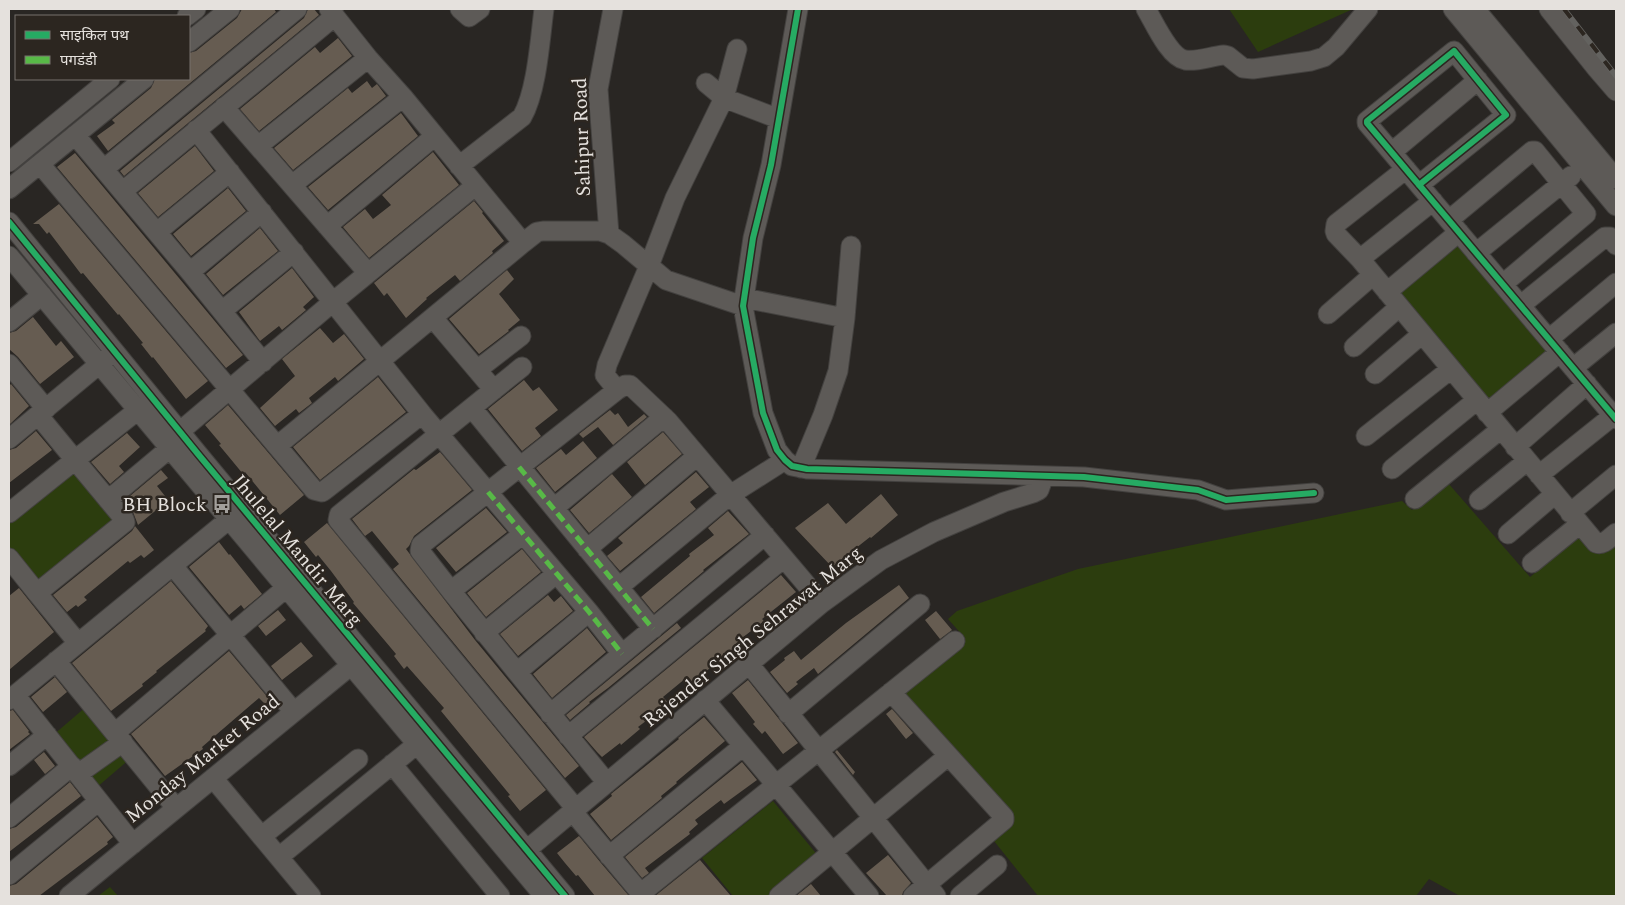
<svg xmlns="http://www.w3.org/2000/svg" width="1625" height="905" font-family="Spectral,'Noto Sans Devanagari',serif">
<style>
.green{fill:#2c3d0e}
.building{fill:#665c51}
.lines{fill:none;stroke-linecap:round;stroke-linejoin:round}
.minor-casing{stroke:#43413f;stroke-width:21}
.minor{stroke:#5d5a57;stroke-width:19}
.rail-casing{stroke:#63625f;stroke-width:5.5}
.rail{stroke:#2c2620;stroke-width:4;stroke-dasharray:11;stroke-linecap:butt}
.quiet{stroke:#58b947;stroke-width:5;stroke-dasharray:10 5;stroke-linecap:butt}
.cycleway-casing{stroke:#2c2620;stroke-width:9}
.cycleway{stroke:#26ab63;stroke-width:6}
.labels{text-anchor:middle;stroke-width:5;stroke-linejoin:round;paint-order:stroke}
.street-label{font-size:20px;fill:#e5e1dd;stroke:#2c2620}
.poi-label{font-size:20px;fill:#e5e1dd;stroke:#2c2620;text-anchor:end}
</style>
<rect width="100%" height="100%" fill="#292623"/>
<path class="green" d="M1229 9H1353L1258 52Z
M1456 242 1550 354 1489 405 1395 293Z
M75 467 120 521 38 587 9 551V520Z
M1448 483 1530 577 1582 535 1598 554 1616 538V896H1460L1429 879 1416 896H1038L990 836 1014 818 899 694 965 638 948 619 957 611 1078 569 1402 501 1412 510Z
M87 706 131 758 96 788 52 736Z
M773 801 819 857 771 896H733L702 858Z
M110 887 118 896H98Z"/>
<path class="building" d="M242 9H274L276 12 108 151 97 136 115 123 112 120 151 88 155 79H189V53L196 51 237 18Z
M308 9H314L319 15 124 176 120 171 304 18Z
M338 38 352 56 259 131 240 109 315 47 320 53Z
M367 81 372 88 377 84 386 96 293 170 274 148 348 88 352 93Z
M401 113 418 136 328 210 308 187Z
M195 146 214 171 158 217 138 193Z
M433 152 459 185 369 258 343 227 365 209 373 219 391 205 382 195Z
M75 153 243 355 226 368 57 167Z
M228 188 246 211 191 256 173 234Z
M474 201 483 212 482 213 504 241 492 251 493 253 460 281 455 275 426 298 427 299 406 318 387 293 384 296 374 283Z
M59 204 208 381 186 399 153 357 152 358 141 344 143 343 119 314 118 315 83 273 81 274 49 232 47 234 39 224H33Z
M260 228 278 251 223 295 206 274Z
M292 268 314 297 303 307 306 310 282 330 279 326 260 341 239 312Z
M507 270 514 279 499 294 520 320 508 330 509 331 479 354 449 319Z
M33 317 56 346 61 341 74 357 40 384 18 357 9 349V333L16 331Z
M320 328 333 343 344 334 364 359 338 381 335 377 309 398 312 403 299 413 296 409 275 426 260 408 295 376 282 359Z
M378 377 406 412 320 480 293 447Z
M524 380 533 391 539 387 558 410 535 428 541 436 522 451 488 409Z
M11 384 29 406 9 425V386Z
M228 405 304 495 280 515 245 472 243 474 229 457 219 445 221 444 205 425Z
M610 410 615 415 618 413 628 427 644 414 647 417 613 445 598 427 583 438 579 434Z
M36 431 52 450 9 483V450L16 448Z
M663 432 682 454 645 485 627 462Z
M127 433 140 447 119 466 124 472 110 484 91 462Z
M583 441 597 458 555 492 536 468 561 449 566 455Z
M440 452 472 490 414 536 409 546 406 549 475 640 579 766 565 778 393 569 399 564 372 531 365 536 352 519 414 469 416 470Z
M161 470 168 478 157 486 173 506 164 513 160 507 138 525 133 512 124 501Z
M696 472 709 487 690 502 696 509 620 571 607 556 623 543 618 538Z
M612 474 632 497 589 533 570 510Z
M881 494 898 515 871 538 870 537 832 567 795 528 828 503 846 524Z
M486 508 507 532 456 572 436 548Z
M728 511 749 534 703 570 704 571 654 613 641 597 690 556 689 554 714 535 708 528Z
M327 523 546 790 520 811 508 796 510 795 441 711 444 708 407 666 404 669 394 656 396 654 353 603 354 602 331 571 318 555 316 557 304 542Z
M135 526 154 550 144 558 141 555 130 563 128 561 84 597 87 600 78 607 76 605 67 612 53 595 132 531Z
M219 542 229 555 230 554 262 594 244 609 241 605 229 615 189 567Z
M522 549 541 572 486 617 467 593Z
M781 575 796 592 762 619 764 621 742 638 744 641 690 684 686 678 663 697 670 705 660 712 659 711 638 727 640 729 621 745 620 743 602 757 597 752 584 737Z
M171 581 208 626 205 630 206 631 156 671 157 672 142 684 143 686 111 711 72 663Z
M899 585 909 598 818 674 814 668 796 682 798 684 787 693 770 672 785 660 784 658 794 651 801 660 846 623Z
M19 588 54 632 9 670V596Z
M548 595 554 602 561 596 573 611 518 656 500 634Z
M278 610 286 620 266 636 258 626Z
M936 611 952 630 940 639 925 620Z
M677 623 681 628 608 688 589 702 590 703 570 720 566 715Z
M587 628 606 652 552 698 533 674Z
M301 642 313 656 282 680 271 666Z
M229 651 270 700 265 704 259 698 202 747 203 749 165 776 131 734Z
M55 677 67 692 43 712 31 697Z
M748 680 798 743 783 754 765 731 762 734 753 724 755 722 732 693Z
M892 709 913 733 906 739 886 714Z
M13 710 29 731 28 732 30 734 9 750V711Z
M704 717 725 741 676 782 677 783 661 796 662 798 611 840 590 814 612 796 611 794 679 739 678 738Z
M837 750 855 772 853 775 835 752Z
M44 752 55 766 45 774 34 760Z
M742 762 757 780 724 804 721 800 695 820 698 824 689 832 690 834 645 868 649 873 642 878 625 857Z
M70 782 81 796 9 852V829L16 827Z
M97 817 113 837 107 842 108 844 39 896H9V886L16 884Z
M579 836 601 863 629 896H595L578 875 576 876 565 863 557 853Z
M888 855 911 883 903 892 902 896H887L866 873Z
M700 860 731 896H655Z
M811 884 821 896H796Z"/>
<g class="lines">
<g class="minor-casing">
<path id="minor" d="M460 9 469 17 480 9
M798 9 771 165 753 238 743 306 763 413 777 450 785 460 792 466 807 469 1084 477 1198 490 1226 500 1314 493
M1146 9C1154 22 1169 57 1185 60 1198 62 1211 56 1224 55L1228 56 1243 68 1253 69 1311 61 1324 57 1336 47 1368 9
M1453 9 1616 206
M1475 9 1616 179
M1549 9 1597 69 1616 91
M187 16 196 9
M189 42 230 9
M706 83 724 98 779 119
M224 107 368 273
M196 130 422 414 589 612 622 654
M75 135 190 272 263 362
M258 146 368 58
M1392 152 1478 80
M9 162 110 79
M40 164 314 490 322 492 325 490 422 414
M459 166 522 117C537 91 540 39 544 9
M104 169 297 9
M1406 169 1336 224 1335 231 1336 234 1360 259 1596 543C1604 546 1610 537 1616 533
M292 185 403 97
M1419 185 1506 115 1454 51 1367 121V123L1616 419
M9 189 144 79
M123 191 335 16
M1449 220 1532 151H1535L1586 214 1503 284
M9 222 198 454 565 896
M327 226 435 136
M157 232 230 172
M609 234 598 89 613 9
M523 243 537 232 543 231H600L609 234 623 244 666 280 743 306
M1476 253 1571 176
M9 256 544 896
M1360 259 1433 201
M190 272 262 212
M1387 292 1459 232
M744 298 845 318 838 371 823 415 801 468
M1521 305 1605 237H1610L1616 245
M222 311 294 252
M1328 314 1373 275
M433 318 494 390
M845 318 851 246
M9 322 42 295
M1549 339 1616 283
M1354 347 1399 307
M9 364 46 409
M522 367 339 515 338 520 576 809
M1573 368 1616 333
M477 370 521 336
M1375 374 1422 334
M617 390 605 375 607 365 649 266 675 198 724 98 737 49
M472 408 653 629
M1487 413 1560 352
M38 415 75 460 138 410
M1366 436 1451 369
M9 439 108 357
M171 439 334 301 475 186
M277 446 523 243 403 97 368 58 329 9
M1515 447 1587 384
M1392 469 1477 400
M1539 475 1614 415
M1415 499 1501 429
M108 500 170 448
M1479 500 1527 461
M554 508 664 417
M9 513 75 460 124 519 125 522 37 593 9 558
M1570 513 1616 475
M1508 534 1555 494
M587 549 697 456
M1532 563 1580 524
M173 566 294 712
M619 587 730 495 785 460
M451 591 523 534
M37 593 78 643
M484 633 556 574
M56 661 176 808
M749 664 936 896
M517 672 589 612
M891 692 1004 817V820L913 896
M15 695 133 844
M9 700 238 512
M705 700 869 896
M550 714 765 535
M788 714 920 604
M115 733 287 587
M568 736 784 558
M392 764 500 896
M9 766 47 735
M78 774 123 742
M213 778 311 896
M607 783 451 591 420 551 421 545 617 390 625 385H630L668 421 822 603
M573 812 643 896
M9 818 72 766
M262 836 358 759
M609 856 743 746
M279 857 417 744
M517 858 822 603 881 560 934 532 1004 502 1033 493 1039 490 1044 476
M9 875 99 801
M640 894 955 641
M69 896 360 658
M779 896 948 756
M960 896 997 865"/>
</g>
<use href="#minor" class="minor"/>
<g class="rail-casing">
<path id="rail" d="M1564 9 1616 76"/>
</g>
<use href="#rail" class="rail"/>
<path class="quiet" d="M519 467 653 629
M488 492 589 612 622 654"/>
<g class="cycleway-casing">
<path id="cycleway" d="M798 9 771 165 753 238 743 306 763 413 777 450 785 460 792 466 807 469 1084 477 1198 490 1226 500 1314 493
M1419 185 1506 115 1454 51 1367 121V123L1616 419
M9 222 198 454 565 896"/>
</g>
<use href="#cycleway" class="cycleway"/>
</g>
<defs>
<g id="bus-bare" transform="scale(1.5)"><path d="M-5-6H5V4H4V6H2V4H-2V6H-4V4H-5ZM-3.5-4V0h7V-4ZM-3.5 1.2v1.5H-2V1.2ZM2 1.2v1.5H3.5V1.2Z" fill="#a3a09c" stroke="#2c2620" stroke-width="2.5" paint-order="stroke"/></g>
</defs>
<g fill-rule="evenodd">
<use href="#bus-bare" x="222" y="504"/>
</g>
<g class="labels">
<g class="street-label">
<text transform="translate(581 137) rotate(-92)" y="7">Sahipur Road</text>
<text transform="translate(298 550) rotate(50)" y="7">Jhulelal Mandir Marg</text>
<text transform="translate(752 636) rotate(-39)" y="7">Rajender Singh Sehrawat Marg</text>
<text transform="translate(202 758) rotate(-39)" y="7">Monday Market Road</text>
</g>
<g class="poi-label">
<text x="207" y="511">BH Block</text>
</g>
</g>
<rect width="1625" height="905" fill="none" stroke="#e5e1dd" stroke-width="20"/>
<rect x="15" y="15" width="175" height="65" fill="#2c2620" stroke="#76716c"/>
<rect x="25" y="31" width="25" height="8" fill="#26ab63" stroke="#76716c"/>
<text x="60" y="40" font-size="15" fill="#e5e1dd">साइकिल पथ</text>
<rect x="25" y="56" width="25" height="8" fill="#58b947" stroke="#76716c"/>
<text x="60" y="65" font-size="15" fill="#e5e1dd">पगडंडी</text>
</svg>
